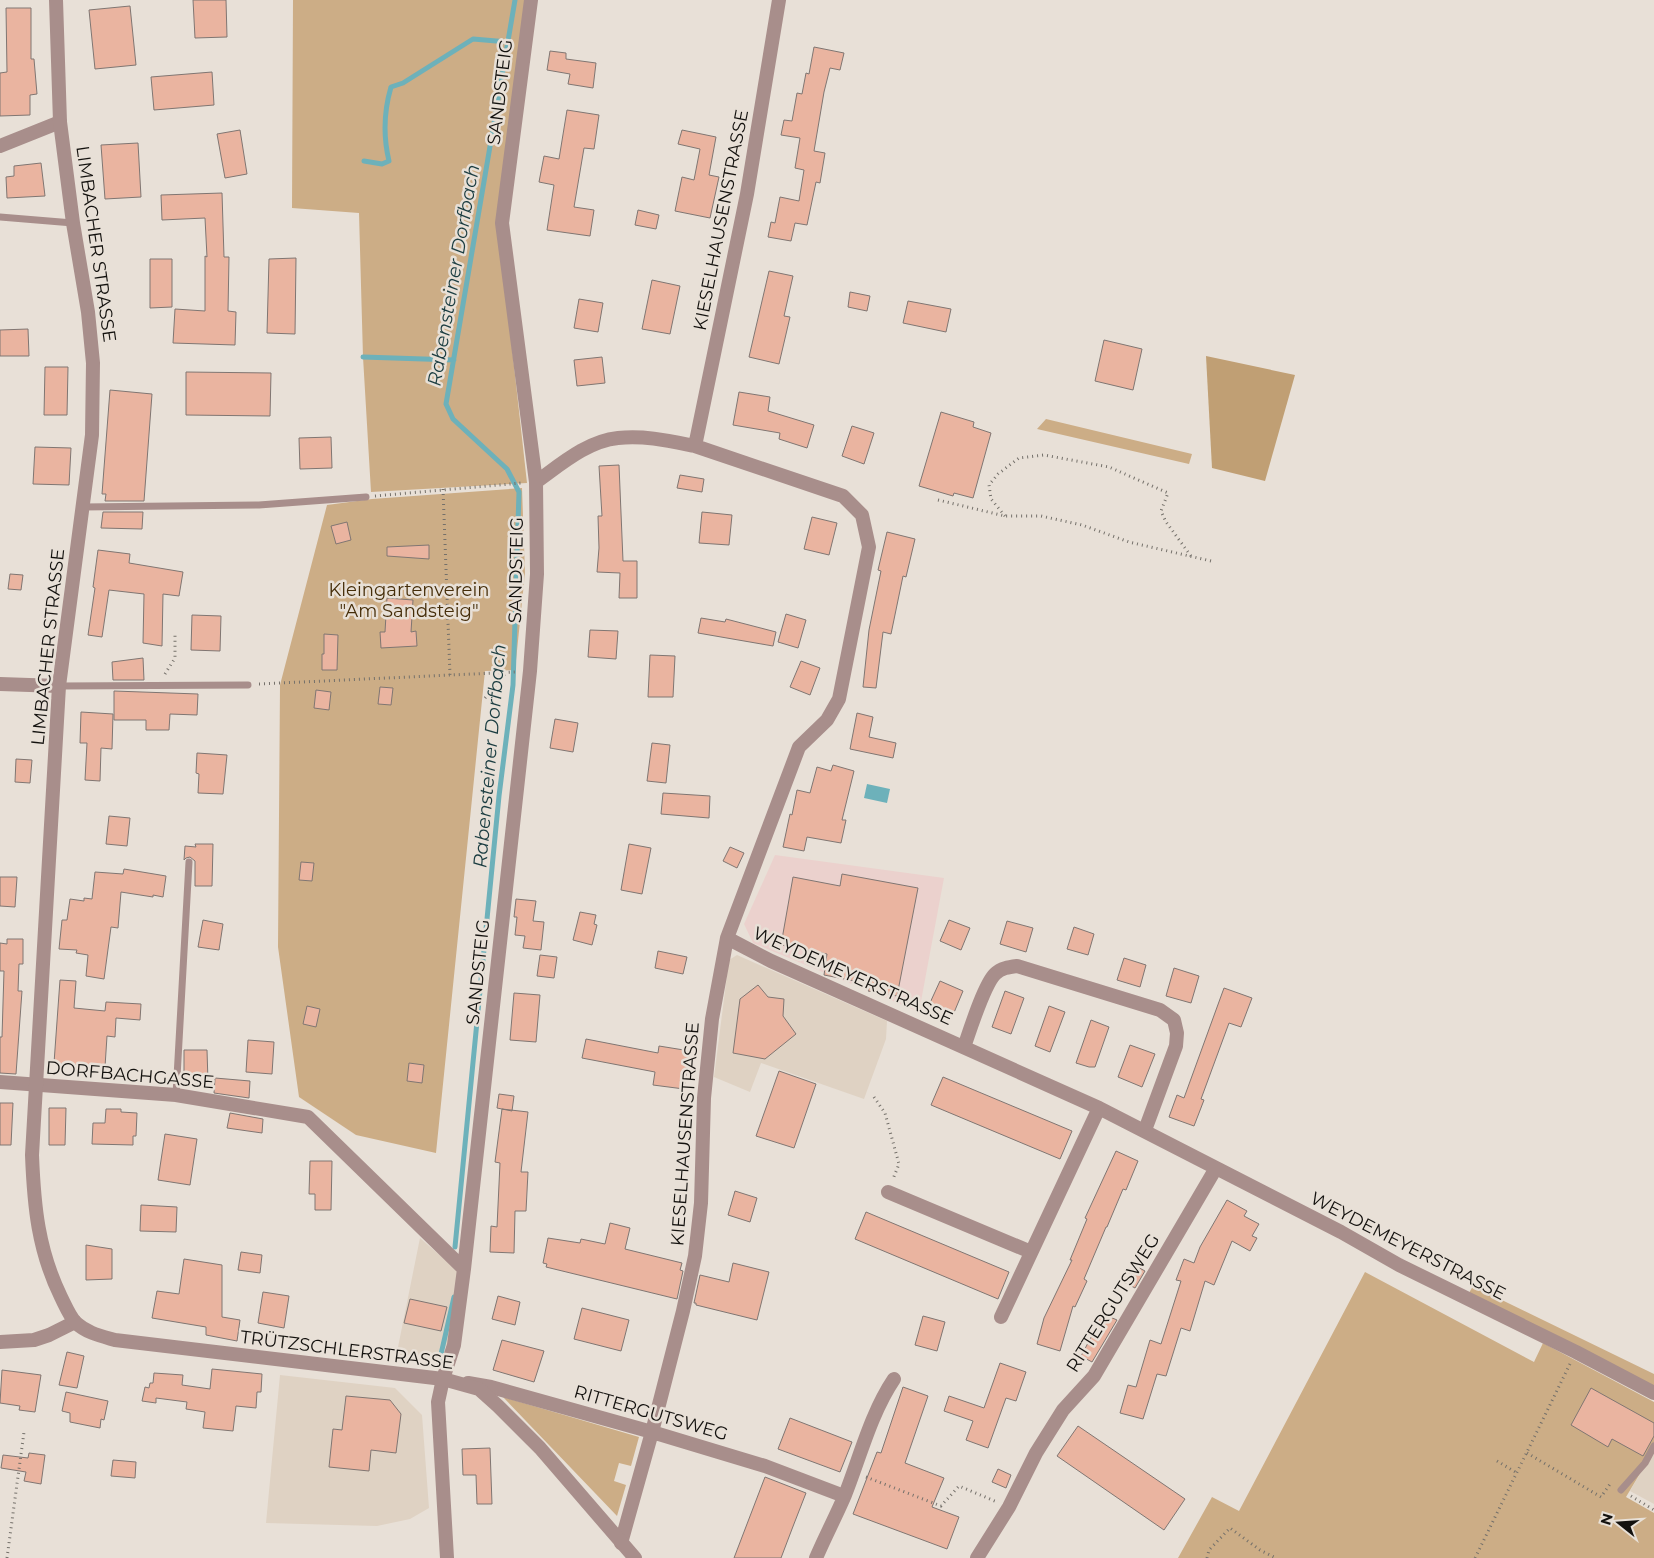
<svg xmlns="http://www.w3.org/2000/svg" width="1654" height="1558" font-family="Montserrat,sans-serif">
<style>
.built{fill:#dfd2c3}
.industrial{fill:#ebd1cd}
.green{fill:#ccad86}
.forest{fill:#c09f74}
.water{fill:#6db1ba}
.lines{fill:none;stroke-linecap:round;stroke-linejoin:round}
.stream{stroke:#6db1ba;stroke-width:5}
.building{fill:#eab4a0;stroke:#807672}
.path{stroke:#74706a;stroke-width:3;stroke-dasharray:1 4;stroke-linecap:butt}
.service{stroke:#a88e8b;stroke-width:7}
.minor{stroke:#a88e8b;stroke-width:14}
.tertiary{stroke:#a88e8b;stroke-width:14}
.labels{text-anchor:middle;stroke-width:5;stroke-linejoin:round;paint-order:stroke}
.street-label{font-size:18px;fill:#13110e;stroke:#e8e0d7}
.park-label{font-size:18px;fill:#452d09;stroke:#e8e0d7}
.water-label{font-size:19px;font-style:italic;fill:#1a3c40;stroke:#e8e0d7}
</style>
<rect width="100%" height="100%" fill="#e8e0d7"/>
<path class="built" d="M737 955 887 1021 886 1039 864 1099 761 1063 750 1092 714 1077 729 960Z
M420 1238 459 1272 451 1337 436 1363 396 1357Z
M280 1375 395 1388 422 1415 429 1508 410 1519 377 1526 266 1523Z
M1654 1450V1504L1630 1491Z"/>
<path class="industrial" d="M775 855 944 878 919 1012 753 943 744 924Z"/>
<path class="green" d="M293 0H526L499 231 527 483 371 492 363 357 359 213 292 208Z
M1046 419 1192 454 1189 464 1037 429Z
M522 488 525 573 515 670 485 671 436 1153 356 1135 299 1097 278 947 280 685 327 505 372 499Z
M1365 1272 1534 1362 1543 1343 1654 1402V1450L1626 1497 1654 1513V1558H1178L1212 1497 1239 1511Z
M1473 1286 1654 1374V1387L1469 1293Z
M503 1397 639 1437 631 1466 619 1463 614 1481 626 1485 617 1516Z"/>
<path class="forest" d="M1206 356 1295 375 1265 481 1212 468Z"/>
<path class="water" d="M867 784 890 789 887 803 864 798Z"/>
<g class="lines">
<path class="stream" d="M364 161 382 164 389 161C383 136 384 111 391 87L403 83 473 39 508 42
M363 357 454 360
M455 1247 499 796 513 685 519 492 507 469 453 419 446 404 515 0
M439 1363 454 1297"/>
</g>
<path class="building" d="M193 0H226L227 37 195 38Z
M130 6 136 65 95 69 89 10Z
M6 8H31V59H34L37 94 30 95V115L0 116V73L7 72Z
M814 47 844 53 840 70 830 68 824 92 814 151 825 153 820 183 816 182 807 225 795 223 791 241 768 237 771 222 775 223 780 197 799 201 804 170 795 168 800 138 781 135 784 120 792 121 797 93 802 94 806 73 809 74Z
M550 51 566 53V59L596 63 593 88 568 84 570 74 547 70Z
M212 72 214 105 154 110 151 77Z
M567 110 599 115 594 149 584 148 574 207 594 210 590 236 547 230 554 185 539 182 544 156 559 159Z
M240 130 247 174 225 178 217 134Z
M682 130 716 137 709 175 719 177 710 218 675 211 682 177 694 180 700 149 678 144Z
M138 143 141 197 105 199 101 145Z
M41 163 45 196 7 198 6 177 14 176V166Z
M222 193 224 257H229L228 311 236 312 235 345 173 343 175 309 205 311V256L207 257 205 218 162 220 161 195Z
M638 210 659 215 656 229 635 225Z
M296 258 295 334 267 333 269 259Z
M150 259H172V307L150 308Z
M769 271 793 276 784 316 790 317 779 364 749 357Z
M652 280 680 286 670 334 642 329Z
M850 292 870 296 867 311 848 307Z
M579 299 603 303 598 332 574 328Z
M908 301 951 309 946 332 903 323Z
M28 329 29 356H0V330Z
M1104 340 1142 349 1133 390 1095 381Z
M602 357 605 383 577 386 574 360Z
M45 367H68L67 415H44Z
M186 372 271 373 270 416 186 415Z
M110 390 152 394 144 501H105L106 494H102Z
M739 392 770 397 768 411 814 425 807 448 779 439 780 433 733 425Z
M941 412 974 422 973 427 991 433 973 498 954 493 953 496 919 486Z
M852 426 874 433 864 464 842 456Z
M331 437 332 468 300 469 299 438Z
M35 447 71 448 69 485 33 484Z
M619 465 623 561H637V598H619L620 573 597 572 599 548 598 516H602L599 466Z
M680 475 704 479 702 492 677 488Z
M103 512H143L142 529 101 528Z
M702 512 732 515 729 545 699 543Z
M812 517 837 523 829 555 804 549Z
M347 522 351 540 336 544 331 526Z
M887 532 915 539 906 577 903 576 891 634 883 632 876 688 863 687 869 630 881 571 878 570Z
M429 545V559L387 556V547Z
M98 550 130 554 129 563 183 572 179 596 163 594 162 646 143 643 144 594 109 590 102 637 88 635 95 588 93 587Z
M10 574 23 575 21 590 8 589Z
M387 598 413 600 411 632 416 631 417 646 381 648 380 632H385Z
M786 614 806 620 798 648 778 642Z
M192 615 221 616 220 651 191 650Z
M701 618 725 622 726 619 776 632 773 646 698 633Z
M590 630 618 631 616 659 588 657Z
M324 634 338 635 337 670H322V654H324Z
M650 655 675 656 673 697H648Z
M143 658 144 680H113L112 662Z
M801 661 820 668 810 695 790 687Z
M380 687 393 688 391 705 378 704Z
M316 690 331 692 329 710 314 708Z
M114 691 198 694 197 715 170 714 169 730H146V720H114Z
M81 712 113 714 112 749 101 748 100 781 85 780 87 743H80Z
M857 713 873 717 869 737 896 743 893 758 850 749Z
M555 719 578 723 573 752 550 748Z
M652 743 670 745 666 783 647 781Z
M197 753 227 755 223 794 198 793 199 774 196 773Z
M16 759 32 760 30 783 15 782Z
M833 765 854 771 842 820H846L841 843 807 837 804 851 783 847 790 814 792 815 797 790 810 793 817 767 831 771Z
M663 793 710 796 709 818 661 814Z
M109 816 130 818 127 846 106 844Z
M195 844H213L212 886H195V861L190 857 186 858 184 860 185 846 196 847Z
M629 844 651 848 642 894 621 890Z
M730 847 744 853 737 868 723 861Z
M301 862 314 863 312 881 299 880Z
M124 869 166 876 163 897 153 895V897L121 892 118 928 111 927 104 979 86 976 88 955 76 953 77 950 59 949 62 920H67L70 899 84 901V898L92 899 95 872 123 874Z
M842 874 918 888 897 996 868 991 870 984 824 975 827 954 781 945 793 877 840 886Z
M0 877H17L15 907 0 906Z
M516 899 536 901 533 921 544 922 541 950 523 948 525 936 515 935 517 917H514Z
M580 912 596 915 594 924 597 925 592 945 573 940Z
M203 920 223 924 219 950 198 947Z
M949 920 970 928 961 950 940 941Z
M1007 921 1033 928 1026 952 1000 944Z
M1074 927 1094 934 1088 955 1067 949Z
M7 939H23V964H19L18 991H22L16 1074 0 1073V1037H2L4 971H0V943L7 944Z
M658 951 687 957 683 974 655 968Z
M540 955 557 957 554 978 537 976Z
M1124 958 1146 965 1140 987 1117 980Z
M1174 968 1199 976 1191 1003 1166 996Z
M60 980 76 981 74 1008 105 1011 106 1002 141 1004 140 1020 116 1018 115 1037 107 1036 105 1067 54 1063Z
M940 981 963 991 953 1015 929 1005Z
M758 985 768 997 784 999 783 1016 796 1034 765 1059 733 1053 740 999Z
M1224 988 1252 998 1241 1027 1229 1023 1201 1099 1204 1100 1194 1126 1169 1117 1177 1095 1184 1098Z
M1005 991 1024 998 1011 1034 992 1027Z
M514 993 540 995 536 1042 510 1040Z
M307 1006 320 1009 316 1027 303 1024Z
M1049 1006 1065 1012 1050 1052 1035 1046Z
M1091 1020 1109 1027 1095 1067H1089L1076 1063Z
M586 1039 658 1053 659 1046 690 1051 684 1089 653 1085 655 1072 582 1058Z
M248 1040 274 1042 272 1074 246 1072Z
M1130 1045 1155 1054 1142 1087 1118 1077Z
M184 1050H207L208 1082H184Z
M409 1063 424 1065 422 1083 407 1081Z
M779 1071 816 1084 794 1148 756 1136Z
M943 1077 1072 1131 1060 1159 931 1105Z
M215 1078 250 1081 249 1098 214 1093Z
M499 1094 514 1096 512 1111 497 1108Z
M0 1103H13L11 1145H0Z
M49 1108H66L65 1145H49Z
M106 1109H121V1112L137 1113 136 1136H133V1145L92 1144 93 1123H105Z
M502 1109 528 1112 521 1172H528L526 1211H515L514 1253 490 1252 491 1226 497 1227 500 1163 495 1162Z
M230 1113 263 1119 262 1133 227 1128Z
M165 1134 197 1139 190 1185 158 1180Z
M1116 1151 1138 1161 1126 1190 1123 1189 1107 1227H1106L1084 1279 1087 1281 1075 1307 1073 1306 1060 1351 1037 1344 1044 1318 1072 1260H1070L1087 1219 1085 1218Z
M310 1161H332L331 1210H315V1194H309Z
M735 1191 757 1198 750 1222 728 1215Z
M1227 1200 1247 1211 1244 1216 1259 1224 1252 1236 1257 1238 1250 1251 1232 1241 1214 1285 1205 1281 1190 1331 1181 1328 1166 1376 1157 1374 1143 1419 1120 1413 1128 1385 1136 1387 1150 1340 1161 1344 1181 1281 1176 1280 1184 1259 1194 1263 1200 1247Z
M141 1205 177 1207 176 1232 140 1231Z
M866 1212 1009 1272 998 1299 855 1239Z
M610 1223 630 1228 625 1249 682 1263 680 1270 683 1271 677 1299 546 1267 547 1264 543 1263 548 1238 580 1243 581 1239 605 1244Z
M86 1245 112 1249V1279L86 1280Z
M241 1252 262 1255 260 1273 238 1270Z
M184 1259 222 1265V1317L240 1320 237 1341 206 1335V1327L152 1318 157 1291 179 1294Z
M733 1263 769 1272 757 1320 696 1305V1303H694L700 1275 729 1282Z
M1134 1265 1145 1271 1135 1288 1124 1282Z
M263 1292 289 1296 284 1328 258 1323Z
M498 1296 520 1302 515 1325 492 1319Z
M410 1299 447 1307 441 1331 404 1323Z
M582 1308 629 1320 621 1351 574 1339Z
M1101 1313 1117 1320 1092 1362 1081 1356 1095 1330Z
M923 1316 945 1322 937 1351 915 1345Z
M502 1340 544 1351 534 1382 493 1370Z
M67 1352 84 1356 77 1388 59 1385Z
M1000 1363 1026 1372 1016 1401 1006 1398 988 1448 966 1440 973 1421 944 1411 949 1396 984 1408Z
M212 1369 262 1374 261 1392H257L256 1408 236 1406 233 1431 203 1428 205 1412 186 1409 187 1402 156 1398V1403L142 1401 145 1387 149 1388 150 1383H153L154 1373 183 1375 182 1385 210 1389Z
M2 1370 41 1375 35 1412 19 1410 20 1406 0 1403Z
M903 1387 928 1396 905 1463 944 1478 932 1507 959 1517 947 1549 853 1514 877 1452 881 1453Z
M1591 1388 1654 1423V1436L1643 1456 1612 1439 1608 1447 1571 1425Z
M66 1392 108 1401 104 1420 101 1419 100 1428 70 1422V1413L62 1411Z
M346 1396 390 1400 401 1414 396 1453 371 1450 369 1471 329 1467 333 1429 342 1430Z
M790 1418 852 1442 840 1472 778 1449Z
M1078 1426 1185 1499 1164 1530 1057 1456Z
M490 1448 492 1504H477L476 1475H463L462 1449Z
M29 1453 45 1455 41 1484 24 1481 26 1472 1 1468 3 1455 28 1458Z
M113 1460 136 1462 135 1478 111 1476Z
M998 1469 1011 1475 1006 1488 992 1482Z
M765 1477 806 1493 792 1529 781 1558H734Z"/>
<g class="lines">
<path class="path" d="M443 489 450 675
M375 496 521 483
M938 500 1005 516H1041L1082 525 1129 542 1211 561
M1005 516 991 499 989 485 998 474 1019 458 1044 455 1109 467 1168 493 1161 511 1166 522 1191 556
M165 674 175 658V632
M259 684 515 672
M485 698 506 673
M874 1097 885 1113 899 1164 893 1179
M1527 1453 1601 1497 1610 1484
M1497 1461 1517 1473
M866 1477 941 1506 959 1486 997 1502
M1631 1496 1654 1510
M7 1558 24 1432
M1207 1558 1209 1550 1230 1528 1260 1550 1276 1558
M1475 1558 1570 1364"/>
<path class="service" d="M0 217 73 223
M83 507 259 505 366 497
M59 686 248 685
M176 1095 189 862
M1621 1490 1645 1463 1654 1446"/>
<path class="minor" d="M0 146 60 122
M536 482C560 465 587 441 618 438 644 435 670 441 695 446
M0 684 59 686
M727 938 771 961 1099 1108 1001 1317
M964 1047C970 1030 984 985 995 974 1001 968 1009 967 1017 966L1160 1010 1174 1020 1177 1033 1176 1046 1145 1130
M0 1082 176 1095 308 1117 464 1269
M1099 1108 1341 1232 1399 1265 1576 1352 1654 1393
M888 1192 1031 1252
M0 1342 34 1340 49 1335 75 1322
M468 1383 491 1387 652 1432 765 1466 844 1496
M621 1543 652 1432 683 1311 695 1256 701 1203 704 1098 712 1019 727 938 799 747 827 720 839 699 869 547 862 515 843 496 695 446 747 194 779 0
M447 1558 438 1402 443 1379 454 1345 464 1269 530 671 537 574 536 482 502 223 531 0
M816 1558C825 1537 836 1516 845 1495 860 1457 871 1413 894 1379
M977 1558 1009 1507 1036 1453 1063 1410 1094 1376 1216 1168"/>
<path class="tertiary" d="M56 0 60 122 73 223 88 312 93 363 92 435 59 686 32 1155C34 1206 38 1250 61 1297 65 1305 70 1317 76 1323 87 1333 101 1336 115 1340L443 1379 479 1389 498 1406 540 1448 635 1558"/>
</g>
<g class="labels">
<g class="street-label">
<text transform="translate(500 92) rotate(-83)" y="6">SANDSTEIG</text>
<text transform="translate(721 220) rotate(-79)" y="6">KIESELHAUSENSTRASSE</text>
<text transform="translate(96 244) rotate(82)" y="6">LIMBACHER STRASSE</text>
<text transform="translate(516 570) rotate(-89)" y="6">SANDSTEIG</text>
<text transform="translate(48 647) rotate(-84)" y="6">LIMBACHER STRASSE</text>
<text transform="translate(478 972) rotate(-84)" y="6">SANDSTEIG</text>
<text transform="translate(853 976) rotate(24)" y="6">WEYDEMEYERSTRASSE</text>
<text transform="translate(130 1075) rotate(5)" y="6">DORFBACHGASSE</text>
<text transform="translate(685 1134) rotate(-86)" y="6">KIESELHAUSENSTRASSE</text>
<text transform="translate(1408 1246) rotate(27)" y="6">WEYDEMEYERSTRASSE</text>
<text transform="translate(1113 1303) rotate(-58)" y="6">RITTERGUTSWEG</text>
<text transform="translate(347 1350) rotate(7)" y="6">TRÜTZSCHLERSTRASSE</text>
<text transform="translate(651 1413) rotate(16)" y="6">RITTERGUTSWEG</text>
</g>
<g class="park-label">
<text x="409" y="596">Kleingartenverein<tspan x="409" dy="21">"Am Sandsteig"</tspan></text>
</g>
<g class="water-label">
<text transform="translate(453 275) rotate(-80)" y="7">Rabensteiner Dorfbach</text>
<text transform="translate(489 756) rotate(-85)" y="7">Rabensteiner Dorfbach</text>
</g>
</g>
<g transform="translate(1619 1523) rotate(287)" stroke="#e8e0d7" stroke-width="4" paint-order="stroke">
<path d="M0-4L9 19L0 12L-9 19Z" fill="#13110e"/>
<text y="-8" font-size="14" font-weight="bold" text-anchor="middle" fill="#13110e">N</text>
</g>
</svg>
